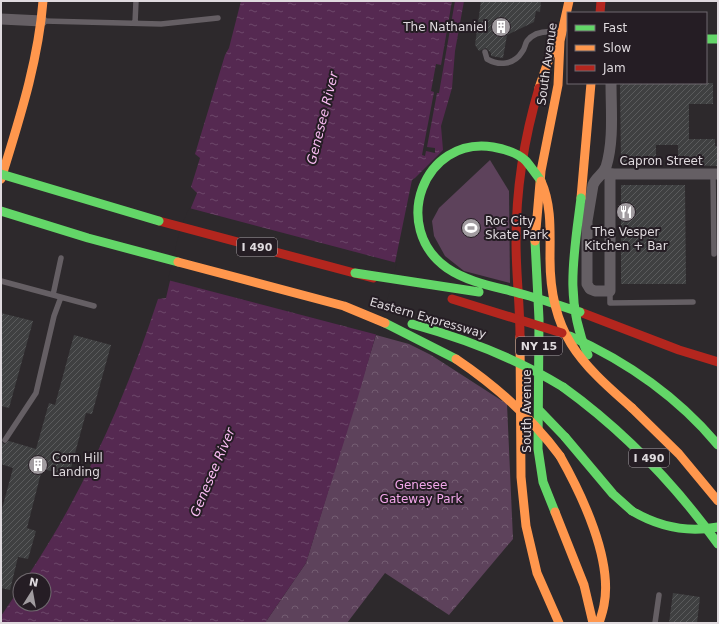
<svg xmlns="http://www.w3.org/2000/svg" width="719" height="624" font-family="'DejaVu Sans',sans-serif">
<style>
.park{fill:url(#park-crowns)}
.pitch{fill:#5d425b}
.water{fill:url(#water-ripples)}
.pier{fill:#2d292c}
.building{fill:url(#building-hatch)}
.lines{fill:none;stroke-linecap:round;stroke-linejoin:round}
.lane{stroke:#655f64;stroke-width:5.5}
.street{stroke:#655f64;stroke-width:11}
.fast{stroke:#63d668;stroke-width:9}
.slow{stroke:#ff974d;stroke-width:9}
.jam{stroke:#b3261e;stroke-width:9}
.fast-bridge{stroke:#63d668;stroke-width:9}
.slow-bridge{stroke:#ff974d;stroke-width:9}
.jam-bridge{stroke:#b3261e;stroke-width:9}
.labels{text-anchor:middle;stroke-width:4;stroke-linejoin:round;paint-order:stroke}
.shield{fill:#251d24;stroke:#a7a1a6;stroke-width:1}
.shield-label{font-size:11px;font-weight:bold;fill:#dfdade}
.poi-label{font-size:12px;fill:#dfdade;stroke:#251d24;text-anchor:start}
.street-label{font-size:12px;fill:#dfdade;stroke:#251d24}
.park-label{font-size:12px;fill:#f3a7eb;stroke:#251d24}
.water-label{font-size:13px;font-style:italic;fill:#f9bcf2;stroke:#251d24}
</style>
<defs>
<pattern id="park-crowns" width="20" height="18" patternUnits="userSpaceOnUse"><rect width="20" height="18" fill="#5d425b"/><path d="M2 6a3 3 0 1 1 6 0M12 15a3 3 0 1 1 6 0" fill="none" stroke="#745d72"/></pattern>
<pattern id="water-ripples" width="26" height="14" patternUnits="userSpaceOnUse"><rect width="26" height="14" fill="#552951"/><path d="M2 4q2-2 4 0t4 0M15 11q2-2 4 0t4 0" fill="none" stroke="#6d476a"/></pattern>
<pattern id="building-hatch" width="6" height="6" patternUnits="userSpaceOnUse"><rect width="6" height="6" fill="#3f4041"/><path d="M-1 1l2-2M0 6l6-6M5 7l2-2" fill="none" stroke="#5a5b5c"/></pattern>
</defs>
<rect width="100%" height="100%" fill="#2d292c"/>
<path class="park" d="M376 335 409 344 431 355 507 404 513 539 449 615 385 573 347 623H265L306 563Z"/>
<path class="pitch" d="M490 160 509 191 510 283 464 271 445 256 434 236 432 221 439 208Z"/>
<path class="water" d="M241 1H452L441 65 436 64 431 91 434 92 422 155 425 156 426 151 435 153V148L427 147 437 93H439L455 1H464L455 51 452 88 441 126 443 150 415 178 412 180 391 282 358 397 306 563 265 623H1V616L20 588V604H44V580H25C83 494 126 397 158 299L166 298 182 230 197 193 191 187 200 158 195 154 225 55 229 48Z"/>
<path class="pier" d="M189 208 397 263 378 335 168 280 180 229Z"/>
<path class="building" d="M481 1H541L540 12 536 11 534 22 507 35 503 58 491 56V53L486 48 479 51 475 45Z
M620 83H713V104H689V139H715V146H718V166L678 165V145H656V165L621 164Z
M621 185H685L686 284H621Z
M1 313 33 321 9 408 1 406Z
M74 335 111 345 92 414 86 413 69 475 42 469 27 528 36 531 28 559 18 557 10 590 1 588V513L13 468 1 464V441L4 444 9 441 36 449 49 403 55 405Z
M673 593 700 597 697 623H669Z"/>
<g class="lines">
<path class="lane" d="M44 21 161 24 218 18
M135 23 136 1
M485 52 487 59C499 66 514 65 522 52 525 49 525 44 527 41 534 32 547 31 556 32
M713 174 714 254
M1 281 94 306
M610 291V303L693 302
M53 295 61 258
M5 440 36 393 54 316 61 297
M655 623 659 595"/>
<path class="street" d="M1 19 42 21
M604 173 614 174H718
M610 174V291H595L590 289 587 284V221L593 185C596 177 603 175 606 167 614 141 611 110 611 83"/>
<path class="fast" d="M706 39H718
M1 211 88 238 178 262
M535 241 539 319 538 449 543 482 555 512
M385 323 456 359
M570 336C628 362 677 396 718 445
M563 387C624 431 674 483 718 544
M565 437 613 494 632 511"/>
<path class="slow" d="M539 88 550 56 561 33
M1 179C19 120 38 63 43 1
M581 198 591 83
M535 241 541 171 558 85 560 41 569 1
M178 262 344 306 385 323
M520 337 521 477 526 526 537 573 559 623
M632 408 679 454 718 501
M560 456C582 495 613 560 604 605 603 611 601 617 599 623
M555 512 584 585 593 623"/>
<path class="jam" d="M600 13 601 1
M159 221 373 278
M580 312 679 350 718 362
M520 337C520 305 516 274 516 242 516 190 524 138 539 88"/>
<path class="fast-bridge" d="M1 174 159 221
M541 181C536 174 531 167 526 161 518 153 504 149 493 147 423 136 390 228 447 268 469 283 497 287 522 294 541 299 561 306 580 312
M581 198C574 254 564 301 588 355
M355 273 479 292
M412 324C466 339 516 358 563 387
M540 411 565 437
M632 511C659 527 687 533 718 527"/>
<path class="slow-bridge" d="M541 181C552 205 550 233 550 259 550 333 579 362 632 408
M456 359C496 386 531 417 560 456"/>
<path class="jam-bridge" d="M452 299 562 333"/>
</g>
<defs>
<g id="building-disc" transform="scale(1)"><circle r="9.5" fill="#a19ca0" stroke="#251d24"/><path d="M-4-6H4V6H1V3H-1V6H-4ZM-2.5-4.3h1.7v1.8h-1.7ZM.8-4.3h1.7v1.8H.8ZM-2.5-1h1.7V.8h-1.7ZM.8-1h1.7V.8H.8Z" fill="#fff"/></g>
<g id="restaurant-disc" transform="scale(1)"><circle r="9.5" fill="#a19ca0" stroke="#251d24"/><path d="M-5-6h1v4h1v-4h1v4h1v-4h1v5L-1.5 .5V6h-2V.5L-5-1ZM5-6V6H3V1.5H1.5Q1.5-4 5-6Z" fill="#fff"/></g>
<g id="stadium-disc" transform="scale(1)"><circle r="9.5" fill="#a19ca0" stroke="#251d24"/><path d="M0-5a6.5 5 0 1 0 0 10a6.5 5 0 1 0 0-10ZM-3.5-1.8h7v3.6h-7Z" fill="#fff"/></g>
</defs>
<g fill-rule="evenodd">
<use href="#building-disc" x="501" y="27"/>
<use href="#restaurant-disc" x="626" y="212"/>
<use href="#stadium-disc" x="471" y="228"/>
<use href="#building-disc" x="38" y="465"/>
</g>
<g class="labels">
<g class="shield">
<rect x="237" y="238" width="40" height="18" rx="3"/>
<rect x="516" y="337" width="46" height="18" rx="3"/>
<rect x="629" y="449" width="40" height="18" rx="3"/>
</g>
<g class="shield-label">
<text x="257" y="251">I 490</text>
<text x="539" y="350">NY 15</text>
<text x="649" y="462">I 490</text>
</g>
<g class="poi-label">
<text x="487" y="31" text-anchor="end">The Nathaniel</text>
<text x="485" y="225">Roc City<tspan x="485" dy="14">Skate Park</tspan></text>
<text x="626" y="236" text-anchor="middle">The Vesper<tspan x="626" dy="14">Kitchen + Bar</tspan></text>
<text x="52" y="462">Corn Hill<tspan x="52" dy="14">Landing</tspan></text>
</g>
<g class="street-label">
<text transform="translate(547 64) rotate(-82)" y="4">South Avenue</text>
<text x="661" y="165">Capron Street</text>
<text transform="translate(428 318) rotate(16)" y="4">Eastern Expressway</text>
<text transform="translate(527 411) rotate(-90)" y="4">South Avenue</text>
</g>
<g class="park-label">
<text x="421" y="489">Genesee<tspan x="421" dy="14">Gateway Park</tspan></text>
</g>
<g class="water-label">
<text transform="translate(322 118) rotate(-76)" y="5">Genesee River</text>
<text transform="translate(212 472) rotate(-67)" y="5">Genesee River</text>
</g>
</g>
<rect width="719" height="624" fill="none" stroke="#dfdade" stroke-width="4"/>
<rect x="567" y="12" width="140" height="72" fill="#251d24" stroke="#6f696e"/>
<rect x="575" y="25" width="20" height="6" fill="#63d668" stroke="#6f696e"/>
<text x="603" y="32" font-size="12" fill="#dfdade">Fast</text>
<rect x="575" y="45" width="20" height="6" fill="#ff974d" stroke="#6f696e"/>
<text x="603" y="52" font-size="12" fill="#dfdade">Slow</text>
<rect x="575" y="65" width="20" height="6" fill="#b3261e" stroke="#6f696e"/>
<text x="603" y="72" font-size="12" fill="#dfdade">Jam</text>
<g transform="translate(32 592) rotate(11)"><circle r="19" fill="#251d24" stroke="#6f696e"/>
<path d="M0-3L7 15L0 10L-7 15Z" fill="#a19ca0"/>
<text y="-6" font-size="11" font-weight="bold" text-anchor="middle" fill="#dfdade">N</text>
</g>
</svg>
